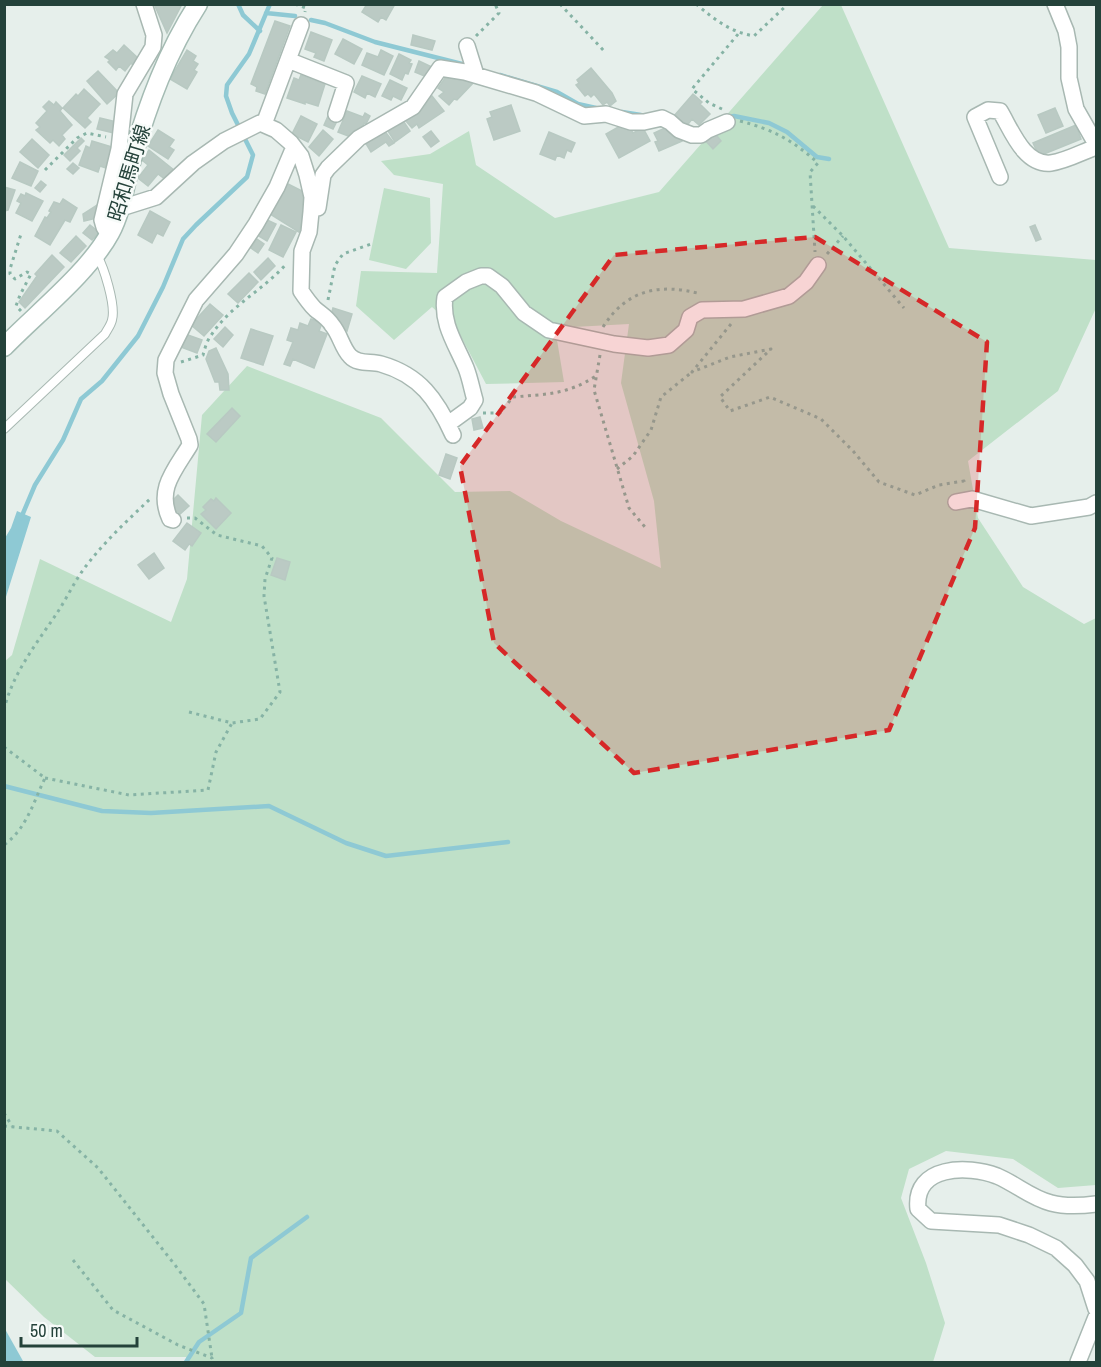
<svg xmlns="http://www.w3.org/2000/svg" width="1101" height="1367" font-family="'Archivo Narrow','Noto Sans JP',sans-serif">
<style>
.green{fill:#bfe0c8}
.water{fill:#8ec9d4}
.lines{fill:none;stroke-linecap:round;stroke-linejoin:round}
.stream{stroke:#8ec9d4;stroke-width:4.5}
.building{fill:#bbcac4;stroke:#b8c9c2;stroke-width:1.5}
.service-casing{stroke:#a8b8b2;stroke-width:10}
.minor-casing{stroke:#a8b8b2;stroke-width:18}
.secondary-casing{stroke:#a4bbb3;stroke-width:21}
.path{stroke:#86b3a5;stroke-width:3;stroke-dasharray:3 4.5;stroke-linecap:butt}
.service{stroke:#fff;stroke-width:8}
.minor{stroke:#fff;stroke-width:15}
.secondary{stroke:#fff;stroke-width:18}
.marked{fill:#d62828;fill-opacity:0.2;stroke:#d62828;stroke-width:4.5;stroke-dasharray:12 8;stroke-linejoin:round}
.labels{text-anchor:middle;stroke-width:5;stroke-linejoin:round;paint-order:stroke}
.street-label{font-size:20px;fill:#24423a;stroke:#f7fbf9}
</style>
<rect width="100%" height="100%" fill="#e6efeb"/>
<path class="green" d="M823 5H841L949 248 1096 260V308L1058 391 968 461 978 518 1023 587 1084 624 1096 618V1185L1058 1188 1013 1159 946 1151 909 1169 901 1198 926 1263 945 1323 933 1362H189L186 1357H95L44 1317 5 1279 4 662 12 655 40 559 171 622 187 579 202 415 247 366 381 418 455 492 510 491 561 521 661 568 654 501 621 383 629 324 555 328 564 382 486 384 457 329 432 307 394 340 356 306 361 271 437 273 443 184 394 175 381 161 430 154 469 131 476 165 555 218 659 192Z
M384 188 430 198 431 243 406 269 369 260Z"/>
<path class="water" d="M17 511 31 517 5 600V538L11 528Z
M5 1329 23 1361 27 1362H5Z"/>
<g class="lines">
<path class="stream" d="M238 4 243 15 260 31
M266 13 295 16
M311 20 325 23 375 42 466 65
M500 75 557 92 578 104 596 108
M622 112 641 115
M728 117 734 116 769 123 787 132 817 157 829 159
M21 518 35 485 63 440 81 399 102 381 138 336 163 287 183 239 196 225 247 177 253 155 232 113 226 96 227 85 249 54 270 4
M4 786 102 811 151 813 269 806 346 843 386 856 508 842
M186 1362 199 1342 241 1313 251 1258 307 1217"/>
</g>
<path class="building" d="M154 4H182L167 33Z
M367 4H395L386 20 381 17 378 22 362 12Z
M275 21 290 26 265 94 256 91 257 87 251 84Z
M311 32 332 40 324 61 314 57 316 53 305 49Z
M413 35 435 41 432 50 411 45Z
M343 39 362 49 354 64 335 54Z
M124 45 139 59 133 65 131 63 125 71 119 66 116 70 108 62 110 60 105 57 113 50 117 53Z
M187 50 196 56 193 61 198 64 194 70 197 72 187 89 170 79Z
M381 50 393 56 384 75 362 65 367 53 378 57Z
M399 54 411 60 409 63 412 64 408 74 405 73 402 80 390 74Z
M419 61 432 67 427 77 415 72Z
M591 68 612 93 616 101 610 106 607 102 603 105 594 94 591 97 588 94 585 96 576 85 579 83 577 80Z
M98 71 119 93 107 104 87 81Z
M448 74 474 82 457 100 454 99 449 105 439 96 444 92 438 88Z
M301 75 325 84 318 106 305 102V104L287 98 294 78 299 80Z
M362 76 381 84 375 97 367 93 365 98 354 92Z
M390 80 407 88 401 100 393 96 391 100 382 96Z
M84 89 100 104 87 118 91 122 85 128 63 108 76 94 78 96Z
M693 94 702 102 700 104 710 114 699 125 692 119 686 127 674 116Z
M432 96 444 111 419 128 417 124 412 128 406 121 426 105 425 102Z
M49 101 54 105 56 102 62 108 60 111 72 125 62 135 65 139 59 146 53 140 50 143 36 130 40 127 36 123 47 111 43 107Z
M511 105 520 131 494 140 487 119 492 117 490 112Z
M1055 108 1063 126 1046 133 1038 115Z
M347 111 363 117 365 113 370 116 366 124 364 123 360 132 355 130 351 137 338 132Z
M301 116 317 124 308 142 292 134Z
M328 116 337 121 333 129 324 125Z
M100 118 117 122 114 133 97 129Z
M397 120 400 125 404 122 410 131 395 142 386 128Z
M627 122 633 133 643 128 650 141 619 158 606 134Z
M1076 125 1081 139 1039 156 1033 143Z
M669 126 678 132 682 141 659 151 655 142 658 141 654 133Z
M383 129 394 143 389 146 386 142 371 152 365 142Z
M158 130 174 140 169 147 174 150 168 159 148 146Z
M323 130 333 139 319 156 309 147Z
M431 131 439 141 431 147 423 137Z
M713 131 721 141 713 149 704 139Z
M549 132 575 143 571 152 567 150 564 158 557 155 555 160 540 154Z
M81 138 84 141 77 148 80 151 70 161 64 155Z
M32 139 49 155 38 168 20 152Z
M92 141 112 147 106 168 100 166 98 172 79 165 86 146 90 148Z
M149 150 174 170 166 180 158 174 148 186 138 178 148 165 142 160Z
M20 162 38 171 31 186 12 178Z
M73 163 79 168 73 174 67 169Z
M41 181 46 185 40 192 35 188Z
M286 183 304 192V216L299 232 270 214Z
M4 187 15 190 8 210 4 211Z
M26 193 43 201 32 221 16 213 21 203 17 201 21 194 25 196Z
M63 199 77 208 70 222 65 220 50 245 35 236 45 217 47 218 51 212 49 211 54 202 60 204Z
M97 205V218L84 221 83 214Z
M150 211 170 222 163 236 157 233 152 243 138 235Z
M265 219 276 224 267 241 257 235Z
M90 225 99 232 92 240 83 233Z
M281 225 296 232 283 257 269 250Z
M1035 225 1041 239 1036 241 1030 227Z
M76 236 86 246 71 262 60 253Z
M257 239 264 244 258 253 251 248Z
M52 255 64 267 25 308 19 302 37 276 35 274Z
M268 258 275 266 261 280 254 272Z
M249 273 258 282 238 303 228 294Z
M210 304 223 315 204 336 191 325Z
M333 308 352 314 347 331 331 315Z
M311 319 322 323 319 331 327 334 314 368 293 359 290 366 284 364 293 342 287 340 291 328 298 330 300 323 308 326Z
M225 327 233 335 223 347 214 339Z
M251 329 273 336 263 365 241 358Z
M185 334 202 340 197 353 181 347Z
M216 348 228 374 229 390H220L219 382H215L206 359 209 351Z
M232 408 240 416 216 442 207 434Z
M480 417 483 428 474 430 472 419Z
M446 454 457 458 450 479 439 475Z
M178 495 189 506 179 515 169 504Z
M216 498 231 513 216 529 201 514 206 510 203 507 211 499 214 501Z
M187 523 201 533 192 546 189 544 185 550 173 541Z
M154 553 164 568 149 579 138 565Z
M277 558 290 562 285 580 271 575Z"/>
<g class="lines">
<g class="service-casing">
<path id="service" d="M4 429 105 334C107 330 111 325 112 320 116 306 104 266 96 254"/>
</g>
<g class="minor-casing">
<path id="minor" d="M1055 4 1066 31 1069 47V78L1076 109 1096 144
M467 46 476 75
M288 60 346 83 336 114
M264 124 301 25
M1000 177 975 117 988 110 1000 111C1011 129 1024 166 1051 163 1066 161 1082 152 1096 147
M318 208 323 175 328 168 359 138 413 107 440 68 465 72 536 93 584 116 606 114 631 122H644L662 118 670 122 679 130 692 135H701L708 130 727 122
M118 209 156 197 193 163 224 141 260 123 276 130 291 143 301 156 307 175 312 197 311 212 309 232 302 251 301 291C305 297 310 304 315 309 321 314 328 318 332 325 340 334 342 348 350 356 358 365 371 361 381 364 420 375 437 400 453 435
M109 235 104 227 102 220 119 149 125 94 153 47 154 35 144 4
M448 424 470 408 475 400C472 390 470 378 466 368 456 344 441 324 445 297L466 282 481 276H488L502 286 524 313 549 330 614 344 648 348 669 345 686 330 690 317 702 310 744 309 789 296 806 282 818 265
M956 502 972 499 1031 516 1089 507 1096 503
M173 520 170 519C156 489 175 470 190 445L189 439 171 394 165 373 166 360 196 300 236 254 256 224 277 187 294 147
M1096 1204C1081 1206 1066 1207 1051 1203 1031 1198 1016 1184 997 1176 968 1165 913 1165 918 1209L931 1221 999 1225 1029 1235 1056 1248 1075 1265 1087 1281 1096 1309
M1078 1362 1096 1317"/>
</g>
<g class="secondary-casing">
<path id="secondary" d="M4 347C36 314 89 272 110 233 122 211 125 183 132 159 148 104 167 52 198 4"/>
</g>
<path class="path" d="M295 4 306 8 305 12
M560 4 606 53
M696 4C714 19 730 32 754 36L788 4
M476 36 499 13 495 4
M722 109 709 103 692 89 739 33
M740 121C774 130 792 140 818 163L810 172 815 252
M45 170 77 138 87 133 106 137
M813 206 843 236 904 308
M827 254 843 236
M328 300 335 265 343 254 374 243
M21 311 16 306 20 295 31 274 27 272 15 279 10 274V269L21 234
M731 324 692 372 730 357 771 349 720 397 730 411 770 397 821 419 853 451 879 482 915 495 939 485 964 481 963 485
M603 327C627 289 660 283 701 294
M600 355 594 390 629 508 645 527
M181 362 203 355C205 348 207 340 212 334 231 305 265 289 287 263
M483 413H500L513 397C547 394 566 395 596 376
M617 469 633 456 651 430 661 397 692 372
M187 518H195L217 535 262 546 272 558 265 579 264 596 280 692 260 719 232 723 189 712
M4 710C12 674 37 643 57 613 67 598 75 580 86 566 105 541 128 520 150 499
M4 747 45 778C33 803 27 828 4 845
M45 778 129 795 208 790 216 752 232 723
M4 1113 12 1126
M4 1126 57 1131 98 1168 175 1265 204 1304 212 1358
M73 1260 113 1310 178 1345 212 1358 213 1362"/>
<use href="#service" class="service"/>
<use href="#minor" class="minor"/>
<use href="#secondary" class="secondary"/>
</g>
<path class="marked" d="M815 237 987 342 975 528 889 730 634 773 494 643 460 466 614 255Z"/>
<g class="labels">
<g class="street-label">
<text transform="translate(129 173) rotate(-73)" y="7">昭和馬町線</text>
</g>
</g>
<rect width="1101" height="1367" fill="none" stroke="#24423a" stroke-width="12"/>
<path d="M21 1337v9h116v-9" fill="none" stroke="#24423a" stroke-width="3"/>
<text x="30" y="1337" font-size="18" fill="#24423a" stroke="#f7fbf9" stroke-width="4.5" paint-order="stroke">50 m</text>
</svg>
